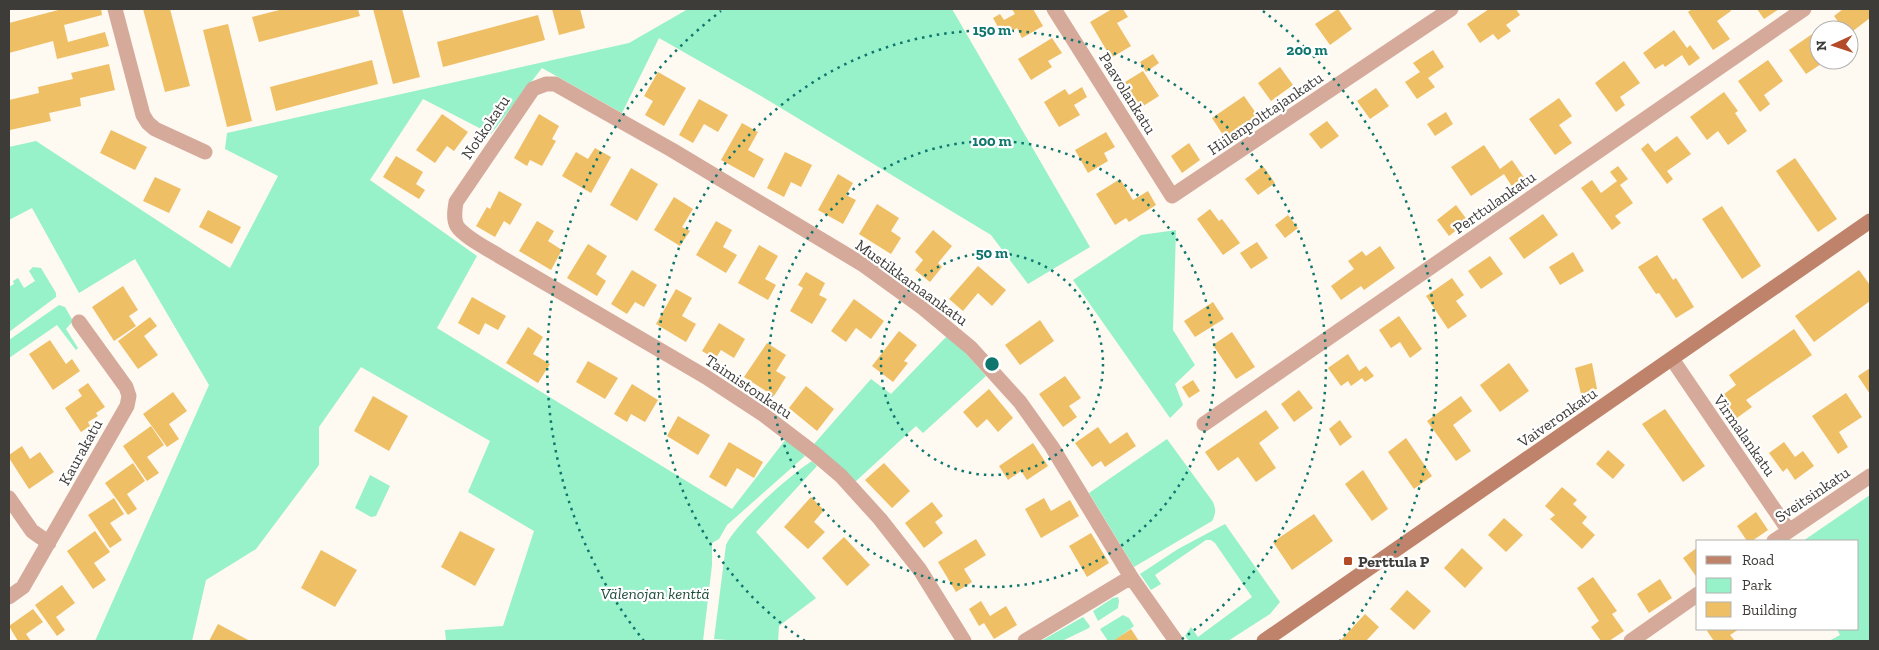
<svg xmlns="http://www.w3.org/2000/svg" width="1879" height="650" font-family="'Zilla Slab',serif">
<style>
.green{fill:#97f1c9}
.building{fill:#efbf66}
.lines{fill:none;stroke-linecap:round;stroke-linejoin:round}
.street{stroke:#d5aa9b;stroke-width:15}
.secondary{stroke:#bf836c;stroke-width:15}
.ring{fill:none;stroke:#0f766e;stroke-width:2.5;stroke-dasharray:2.5 5}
.poi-dot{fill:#b34b28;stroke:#fff;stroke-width:2}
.labels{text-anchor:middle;stroke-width:4.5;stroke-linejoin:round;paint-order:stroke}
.street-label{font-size:16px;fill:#3e3c39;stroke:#fff}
.poi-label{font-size:16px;font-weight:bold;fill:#3e3c39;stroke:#fff;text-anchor:start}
.park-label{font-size:16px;font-style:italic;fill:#1f4d3b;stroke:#fff}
.centre{fill:#0f766e;stroke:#fff;stroke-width:2.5}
.ring-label{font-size:15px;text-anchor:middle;font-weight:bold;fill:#0f766e;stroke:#fff;stroke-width:4.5;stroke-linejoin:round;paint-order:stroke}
</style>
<rect width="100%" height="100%" fill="#fef9f1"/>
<path class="green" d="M688 9H952L1090 247 1028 284 991 235 766 99 659 38 622 113 542 68 491 134 423 99 370 180 477 256 437 328 732 509 786 439 805 456 727 525 719 539 712 543V565L703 641H446L445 630 503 626 534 531 468 492 490 441 361 367 319 427V465L256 549 206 580 192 641H95L209 385 135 259 79 293 32 208 9 220V147L36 141 230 268 278 176 225 149 227 133 629 43Z
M1176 230 1173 330 1195 365 1175 384 1183 405 1170 418 1073 280 1141 235Z
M33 267 41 268 56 293V297L9 332V287L14 284 13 281 18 278 24 288 35 281 29 271Z
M59 305 65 307 73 321 66 329 78 348 76 350 57 325 9 358V340Z
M947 336 962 349 986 376 923 433 916 426 855 482 814 444 871 379 891 394Z
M1167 439 1213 502C1216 509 1216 514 1212 521L1134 567 1089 493Z
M812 461 817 466 756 532 816 598 779 626 778 641H727V640L714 639 726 545C736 523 790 475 812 461Z
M370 475 390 486 376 516 371 517 355 508Z
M1870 495V641H1829L1840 635 1837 629H1858V541H1803Z
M1225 524 1280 602 1270 614 1228 641H1189L1185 636 1191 627 1198 637 1252 597 1215 543 1211 540H1206L1155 575 1161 584 1151 590 1140 574 1178 549Z
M1118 597 1119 601 1118 608 1098 621 1093 611 1113 598Z
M1123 615 1129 618 1134 626 1114 641H1108L1100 629Z
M1083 617 1090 626 1089 628 1062 641H1041Z"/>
<path class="building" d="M62 9H101L102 15 64 25 68 42 105 32 109 46 57 59 53 41 9 53V23Z
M143 9H170L190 86 165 92Z
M283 9H358L360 16 259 42 252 17Z
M373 9H402L420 77 393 84Z
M552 9H580L585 28 559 35Z
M1012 9H1033L1043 26 1022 38 1017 28 1003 36 993 18 1000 14 1004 20 1015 14Z
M1112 9H1123L1128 17 1117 23 1131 46 1111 58 1090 22Z
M1338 9 1352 29 1330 45 1315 24Z
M1489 9H1516L1520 15 1506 25 1511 31 1498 40 1493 34 1480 43 1467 24Z
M1692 9H1730L1731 11 1717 21 1730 39 1713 50 1688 12Z
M1757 9H1779L1764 19Z
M1843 9H1870V18L1849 34V30H1844L1834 16Z
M538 15 545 40 443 67 437 42Z
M228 24 252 121 227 127 203 30Z
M1674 30 1687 48 1690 45 1700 58 1689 66 1682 55 1665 67 1663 64 1655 69 1643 53Z
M1818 30 1819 60H1827L1806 74 1789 50Z
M1052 38 1062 53 1048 61 1052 67 1031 80 1018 59Z
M1433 50 1444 67 1428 78 1435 87 1417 99 1405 82 1420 72 1413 63Z
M1153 54 1159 63 1146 72 1140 62Z
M372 60 378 84 276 111 270 87Z
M1768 60 1783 81 1764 95 1770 104 1760 112 1738 81Z
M1624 61 1640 83 1620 97 1625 105 1616 112 1595 83Z
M109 64 115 90 80 98 81 106 49 113 51 121 10 130 9 100 39 93 38 87 73 79 71 73Z
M1280 67 1293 85 1271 101 1258 83Z
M1143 71 1159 96 1140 108 1125 82Z
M658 72 686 88 664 126 645 115 653 101 644 96Z
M1082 87 1087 97 1074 105 1080 115 1059 127 1044 102 1065 89 1069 95Z
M1376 88 1389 106 1370 119 1357 101Z
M1724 92 1738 111 1735 113 1747 131 1728 145 1718 131 1707 140 1690 117Z
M1244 96 1258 116 1225 138 1212 118Z
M1559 98 1572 116 1559 125 1572 143 1555 155 1529 119Z
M699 99 728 115 718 132 704 124 693 143 679 135Z
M1446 112 1453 124 1435 136 1427 124Z
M442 114 468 132 454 151 447 146 435 163 416 150Z
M539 114 559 126 552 139 556 141 542 166 530 160 527 166 514 158Z
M1327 121 1339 136 1321 149 1309 134Z
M742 123 758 132 748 150 764 159 754 178 721 160Z
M111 130 147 147 135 170 100 153Z
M1106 132 1115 147 1104 153 1108 161 1088 173 1075 150Z
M1677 136 1691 154 1667 171 1673 179 1667 184 1641 149 1648 143 1655 152Z
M1189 143 1200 160 1182 173 1171 156Z
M1484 145 1500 169 1512 160 1525 179 1513 188 1504 174 1471 196 1451 167Z
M595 148 611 157 591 193 562 176 576 152 588 159Z
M785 152 812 165 801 187 791 182 784 197 767 188Z
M396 156 423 172 416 184 425 190 419 199 383 177Z
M1795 158 1837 219 1818 232 1776 171Z
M1263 166 1275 183 1258 195 1245 179Z
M1618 166 1628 179 1620 185 1633 203 1615 216 1621 223 1612 230 1581 188 1592 180 1601 193 1617 181 1610 172Z
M631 168 658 184 637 221 610 205Z
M838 174 853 183 846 195 856 200 843 224 818 210Z
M155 177 181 189 169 213 143 201Z
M1120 179 1133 200 1148 191 1156 205 1129 222 1126 218 1115 225 1096 194Z
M499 191 522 204 510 225 504 221 495 237 476 226 487 207 490 209Z
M674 197 693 209 682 227 690 231 680 246 654 230Z
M877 204 899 218 891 231 901 238 891 254 859 234Z
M1456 205 1468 221 1449 236 1437 220Z
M1722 206 1761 266 1742 279 1702 219Z
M1210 209 1219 221 1222 219 1240 243 1223 255 1197 219Z
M208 210 241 227 232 244 199 227Z
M1543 214 1558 235 1524 259 1509 238Z
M1288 215 1298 228 1285 238 1275 225Z
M537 221 554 231 548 241 562 250 551 270 519 251Z
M716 221 732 230 723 247 737 255 726 273 696 255Z
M933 230 952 246 938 263 942 267 930 282 915 270 923 260 915 252Z
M1257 242 1268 258 1251 269 1240 253Z
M588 244 607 256 596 274 606 281 597 296 567 278Z
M759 245 778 256 765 279 776 285 768 300 738 283Z
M1380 246 1395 268 1364 290 1361 286 1341 300 1331 286 1354 269 1348 261 1362 251 1366 256Z
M1573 252 1584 271 1560 285 1549 267Z
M1657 255 1673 280 1676 278 1694 307 1676 318 1659 293 1656 294 1638 267Z
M1490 256 1503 274 1481 289 1468 271Z
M978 266 1006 290 992 306 978 293 963 311 949 299Z
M632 270 657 285 644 307 635 302 627 314 611 304Z
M1859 270 1870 285V301L1814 342 1795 316Z
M806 272 825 283 819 295 827 299 812 324 790 311 803 288 798 285Z
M1452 278 1464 295 1456 301 1467 316 1448 329 1426 296Z
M123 286 138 310 129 316 136 326 114 341 92 307Z
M676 289 692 298 682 316 696 324 686 342 656 324Z
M472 297 506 316 498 330 485 323 479 335 458 323Z
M854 299 884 321 871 339 856 328 846 342 831 331Z
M1213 302 1224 319 1195 337 1184 321Z
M1399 316 1422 349 1410 358 1400 342 1391 348 1379 330Z
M150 317 157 326 144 336 158 355 138 369 118 341Z
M1040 320 1054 341 1020 365 1005 345Z
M719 323 745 339 734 358 721 350 715 359 702 351Z
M528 327 543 337 533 354 550 364 538 383 506 363Z
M1794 329 1812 355 1746 400 1752 407 1730 423 1715 401 1736 385 1729 375Z
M899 331 917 345 904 361 908 363 893 382 872 366Z
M1232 332 1255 367 1236 379 1213 345Z
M50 340 66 364 72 359 80 371 53 390 29 354Z
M767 343 786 355 776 371 786 377 774 396 744 377Z
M1348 354 1359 371 1366 366 1374 376 1365 382 1362 378 1351 386 1348 381 1341 386 1328 368Z
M588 361 618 378 605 399 576 382Z
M1509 363 1529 391 1500 412 1480 385Z
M1592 363 1597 389 1581 394 1575 368Z
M1870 368V394L1858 376Z
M1065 376 1081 398 1069 406 1077 417 1063 427 1039 394Z
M1193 380 1200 391 1189 398 1182 387Z
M88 383 105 407 96 413 98 416 88 422 90 426 81 432 65 408 82 396 78 390Z
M632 384 658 400 645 422 631 414 627 422 614 414Z
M806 386 834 409 817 431 789 408Z
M989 389 1013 418 998 432 987 419 977 428 963 412Z
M1299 390 1313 408 1294 422 1281 404Z
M173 392 187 411 169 424 179 439 167 447 143 414Z
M1846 393 1862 417 1839 432 1848 447 1838 454 1812 416Z
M373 396 408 416 389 451 354 431Z
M1461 396 1472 411 1453 425 1471 451 1456 461 1427 421Z
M1665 409 1705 466 1683 482 1642 424Z
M1266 410 1279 428 1259 443 1276 468 1256 482 1238 457 1218 471 1205 452Z
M678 416 710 435 698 455 667 436Z
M1340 420 1352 437 1340 446 1329 429Z
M151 426 164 445 147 457 159 473 147 481 123 446Z
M1098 427 1110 444 1127 432 1136 446 1105 467 1101 461 1092 467 1075 443Z
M1406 438 1432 476 1414 489 1388 452Z
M729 442 763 462 754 478 737 468 726 487 709 477Z
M1784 442 1795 457 1803 451 1814 466 1795 480 1787 468 1783 472 1769 453Z
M1033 443 1048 466 1027 480 1021 471 1008 480 999 466Z
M22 446 30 459 40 452 54 472 29 489 9 458V455Z
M1608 450 1625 465 1613 479 1596 464Z
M133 463 145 481 127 494 137 509 128 515 105 483Z
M884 463 910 491 892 508 865 480Z
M1363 470 1388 509 1372 521 1345 484Z
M1562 487 1577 500 1573 504 1587 517 1582 523 1595 535 1582 549 1550 519 1555 515 1545 506Z
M811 497 824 510 814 522 825 532 808 549 784 527Z
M114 498 124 514 110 523 122 540 110 548 88 515Z
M1044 498 1051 511 1070 500 1079 516 1041 538 1025 509Z
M932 502 943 516 935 522 943 533 924 548 905 523Z
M1756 512 1768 530 1752 541H1747L1737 526Z
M1314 514 1333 541 1292 570 1273 542Z
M1504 518 1523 535 1506 552 1488 535Z
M95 531 110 552 94 563 106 580 93 589 67 551Z
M460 531 495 549 475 586 441 567Z
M1091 533 1109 563 1087 577 1069 546Z
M844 537 870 565 847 586 822 558Z
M976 539 986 555 964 569 972 582 956 592 938 562Z
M1698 547V579L1683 558Z
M1462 548 1483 568 1465 588 1444 568Z
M321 550 357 570 335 607 301 588Z
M1593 577 1617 611 1612 614 1624 631 1609 641H1601L1591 627 1599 621 1577 588Z
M1660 579 1672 598 1649 613 1637 594Z
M62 585 75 603 56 617 65 630 57 636 35 605Z
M1407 590 1431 611 1414 630 1390 609Z
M981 601 990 616 1006 606 1017 625 994 639 984 623 979 626 969 609Z
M33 609 43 622 26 634 31 641H18L9 626Z
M1365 614 1379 627 1366 641H1342L1341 640Z
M218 624 250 641H209Z
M1131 629 1139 641H1113Z
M1710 629H1739L1730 635 1735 641H1714L1707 631Z"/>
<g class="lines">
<path class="street" d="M115 9 143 115 148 123 155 129 205 152
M1054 9 1172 196 1451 9
M1672 359 1789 531
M1204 424 1804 9
M9 498 32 531 49 543
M1774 541 1870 476
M9 597 23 587 127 406 129 396 126 387 79 322
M964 641 920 570 880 519 841 476 814 453 764 415 706 377 499 256C488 249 464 237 457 226 453 219 455 209 456 202L533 89 546 84H555L672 150 862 264 923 308 971 348 1020 402 1052 447 1131 577 1176 641
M1025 641 1131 577
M1631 641 1698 594"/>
<path class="secondary" d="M1264 641 1870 221"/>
</g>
<g class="ring">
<circle cx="992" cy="364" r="111"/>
<circle cx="992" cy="364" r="223"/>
<path d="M805 641A334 334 0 1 1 1179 641"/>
<path d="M644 641A445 445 0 0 1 721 11M1263 11A445 445 0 0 1 1340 641"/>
</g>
<rect class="poi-dot" x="1343" y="556" width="10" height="10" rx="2.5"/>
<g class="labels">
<g class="street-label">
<text transform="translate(1128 93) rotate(58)" y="6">Paavolankatu</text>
<text transform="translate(1265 113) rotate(-34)" y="6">Hiilenpolttajankatu</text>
<text transform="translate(485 127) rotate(-56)" y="6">Notkokatu</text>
<text transform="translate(1494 202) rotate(-35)" y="6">Perttulankatu</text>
<text transform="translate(912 282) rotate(36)" y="6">Mustikkamaankatu</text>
<text transform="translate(749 386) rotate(34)" y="6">Taimistonkatu</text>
<text transform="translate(1557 417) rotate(-35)" y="6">Vaiveronkatu</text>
<text transform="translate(1745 435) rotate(55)" y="6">Virmalankatu</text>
<text transform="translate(80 452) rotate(-61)" y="6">Kaurakatu</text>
<text transform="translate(1812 494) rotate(-34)" y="6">Sveitsinkatu</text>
</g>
<g class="poi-label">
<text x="1358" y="567">Perttula P</text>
</g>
<g class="park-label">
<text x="655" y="599">Välenojan kenttä</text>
</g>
</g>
<circle cx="992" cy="364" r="8" class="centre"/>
<g class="ring-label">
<text x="992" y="35">150 m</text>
<text x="1307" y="55">200 m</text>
<text x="992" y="146">100 m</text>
<text x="992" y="258">50 m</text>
</g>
<rect width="1879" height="650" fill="none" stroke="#3e3c39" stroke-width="20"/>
<rect x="1696" y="540" width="162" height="90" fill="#ffffff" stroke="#b2b1b0"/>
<rect x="1706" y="556" width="25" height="8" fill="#bf836c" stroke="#b2b1b0"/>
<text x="1742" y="565" font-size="15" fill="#3e3c39">Road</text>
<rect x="1706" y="578" width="25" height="15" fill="#97f1c9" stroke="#b2b1b0"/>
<text x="1742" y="590" font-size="15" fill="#3e3c39">Park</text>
<rect x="1706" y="602" width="25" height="15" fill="#efbf66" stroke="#b2b1b0"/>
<text x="1742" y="615" font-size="15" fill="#3e3c39">Building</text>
<g transform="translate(1834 45) rotate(267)"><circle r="24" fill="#ffffff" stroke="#b2b1b0"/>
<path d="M0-4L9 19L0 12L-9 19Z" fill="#b34b28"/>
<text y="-8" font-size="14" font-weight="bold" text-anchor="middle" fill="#3e3c39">N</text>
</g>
</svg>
